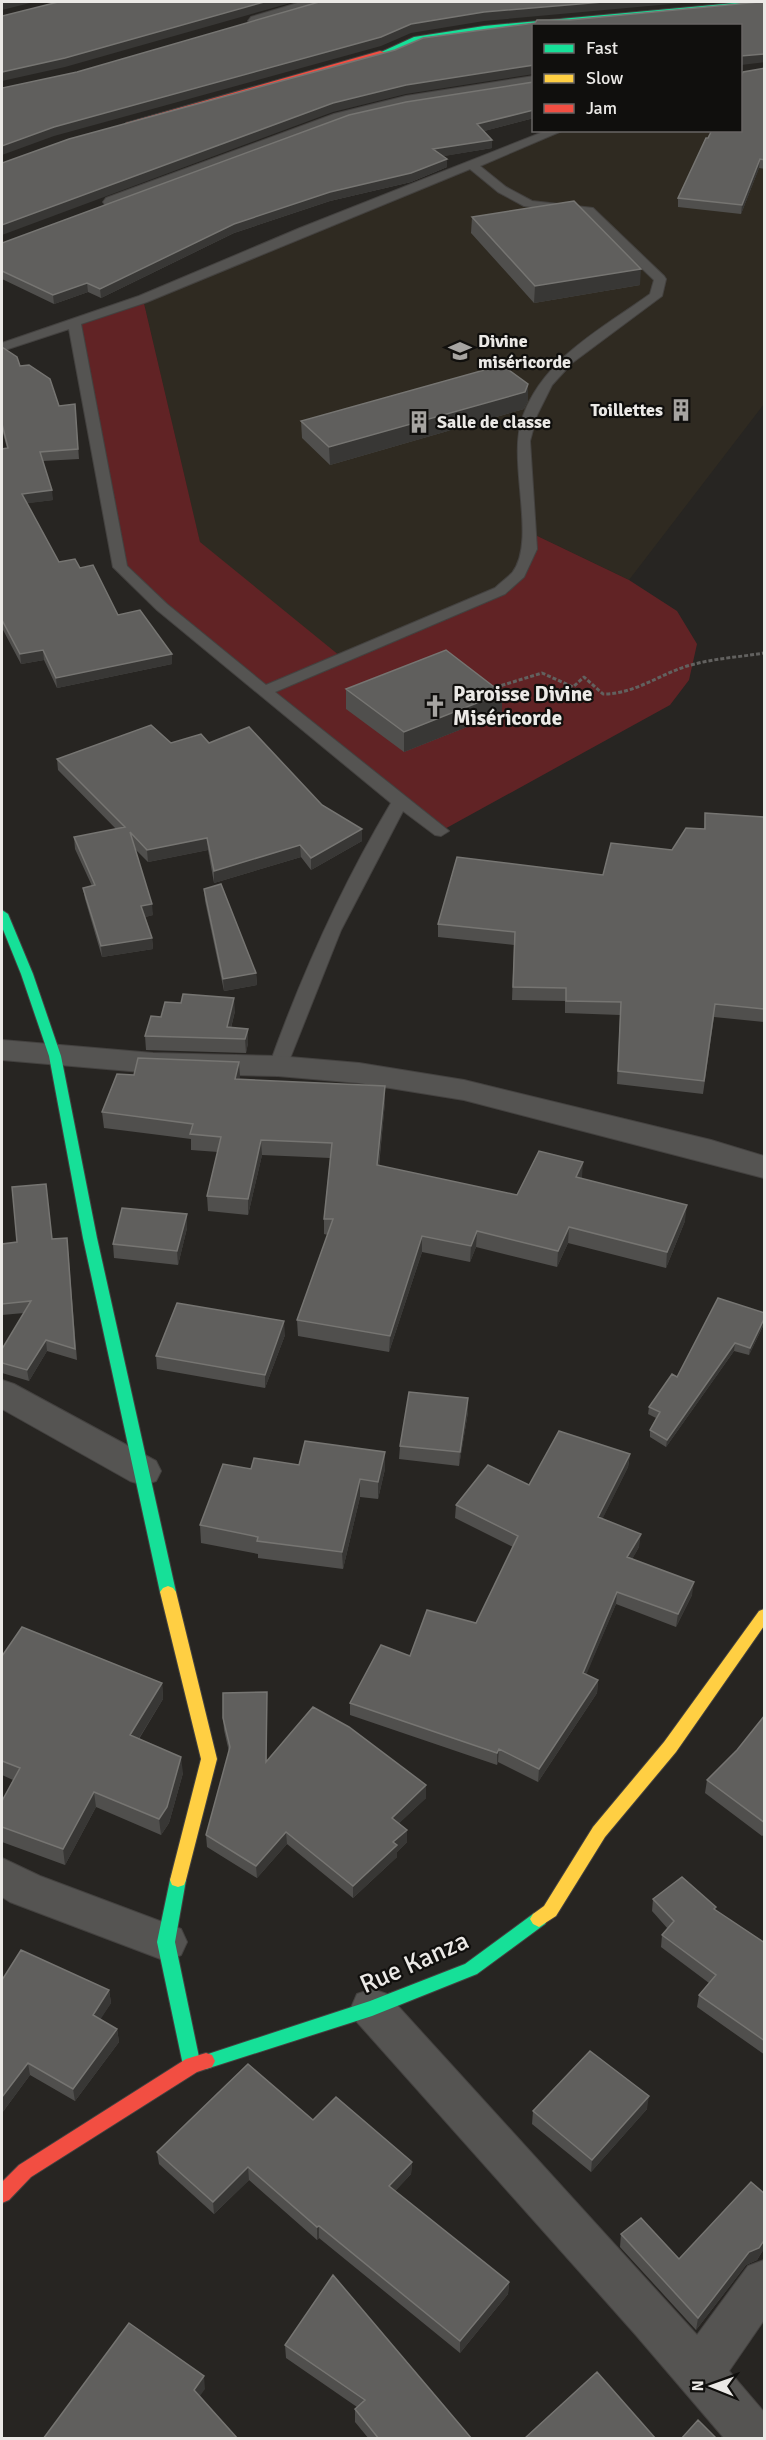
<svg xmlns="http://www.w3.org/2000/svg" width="766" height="2440" font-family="Signika,sans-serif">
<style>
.built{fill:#2f2a21}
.green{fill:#612325}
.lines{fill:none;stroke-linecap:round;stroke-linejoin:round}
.lane-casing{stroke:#444240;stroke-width:2}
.street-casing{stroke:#444240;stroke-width:2}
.fast-casing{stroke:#444240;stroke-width:2}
.slow-casing{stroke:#444240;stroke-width:2}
.jam-casing{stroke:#444240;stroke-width:2}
.path{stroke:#62615f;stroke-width:3;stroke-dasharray:4 2;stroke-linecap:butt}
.lane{fill:#555452;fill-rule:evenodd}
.street{fill:#555452;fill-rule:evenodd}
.fast{fill:#16e098;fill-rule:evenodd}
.slow{fill:#ffcf43;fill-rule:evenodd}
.jam{fill:#f24e42;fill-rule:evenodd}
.wall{fill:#504f4d}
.shaded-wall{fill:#383735}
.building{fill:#605f5d;stroke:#767572;stroke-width:1.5}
.labels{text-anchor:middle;stroke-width:4.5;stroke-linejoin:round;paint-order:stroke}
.far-poi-label{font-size:18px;font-weight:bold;fill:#ebe9e6;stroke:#100f0d;text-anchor:start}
.poi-label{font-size:21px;font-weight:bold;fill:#ebe9e6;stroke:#100f0d;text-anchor:start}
.near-street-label{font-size:26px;fill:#ebe9e6;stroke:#100f0d}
</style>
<rect width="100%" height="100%" fill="#272522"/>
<path class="built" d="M764 115V404L629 580 529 532 530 549 500 591 340 657 200 543 143 299 559 131 740 130Z"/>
<path class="green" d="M143 299 200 542 340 656 500 591 519 574 529 532 629 580 677 611 697 644 689 680 670 705 441 831 120 567 74 323Z"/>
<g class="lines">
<g class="lane-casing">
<path id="lane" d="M548 130H564L480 166 506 187 532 201 593 208 664 276 666 279 662 296 572 363 552 385 537 415 530 441 537 549 524 577 505 594 275 692 449 831 441 836 435 835 403 811 341 930 287 1066 284 1070H272L269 1066C302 974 341 887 391 803L157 610 113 567 69 329 2 351V343L139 296 300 228ZM470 169 498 192 524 206 585 214 654 280 650 294C603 328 544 358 523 416 506 460 538 540 512 573 507 578 500 583 495 588L266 685 167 604 127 566 81 324 147 302Z"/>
</g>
<g class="street-casing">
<path id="street" d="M301 2H327L324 6 257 26 248 21 251 17Z
M534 76V88L406 108 348 122 120 206H106L103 202 106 198 334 114 406 96Z
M2 1040 153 1053 278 1056 359 1063 464 1080 711 1140 764 1156V1178L464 1100 359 1083 278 1076 153 1073 2 1060Z
M2 1380 14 1384 156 1461 161 1471 156 1481 143 1485 130 1481 2 1409Z
M2 1858 40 1876 181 1929 187 1942 181 1955 166 1961 10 1902 2 1897Z
M372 1989 387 1994 697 2335 748 2266 764 2260V2320L729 2371 764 2412V2438H724L635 2334 357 2022 351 2008 357 1994Z"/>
</g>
<g class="fast-casing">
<path id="fast" d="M746 2H764V4L484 30 419 41 386 55 379 53 414 37 484 26Z
M2 910 8 914 33 974 61 1056 97 1238 176 1592 173 1596 168 1598 163 1596 160 1592 83 1238 49 1056 21 974 2 927Z
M178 1873 184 1875 186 1880 175 1942 199 2057 370 2001 465 1964 533 1914 539 1911 545 1914 548 1919 545 1924 477 1974 372 2016 206 2069 200 2067 198 2071 192 2073 186 2071 183 2065 157 1942 170 1880 172 1875Z"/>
</g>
<g class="slow-casing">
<path id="slow" d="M168 1586 173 1588 176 1592 217 1759 186 1880 184 1885 178 1887 172 1885 170 1880 201 1759 160 1592 163 1588Z
M764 1609V1626L676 1752 605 1837 556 1916 539 1927 533 1924 530 1919 533 1914 544 1906 593 1827 664 1742 759 1611Z"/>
</g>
<g class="jam-casing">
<path id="jam" d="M380 51 387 53 133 125 126 123Z
M206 2053 212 2055 215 2061 212 2067 197 2072 31 2177 9 2200 2 2203V2182L19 2165 186 2059Z"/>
</g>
<path class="path" d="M490 689 542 673 573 687 584 677 603 694C638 694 663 671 695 664 717 658 741 657 764 653"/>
<use href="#lane" class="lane"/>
<use href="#street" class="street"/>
<use href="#fast" class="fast"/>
<use href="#slow" class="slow"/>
<use href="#jam" class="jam"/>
</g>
<path class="wall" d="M765 68V169L759 168 741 214 678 207V198L708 138Z
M534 82V118L484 131 492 140V148L443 156 447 159V167L411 182 330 201 234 233 101 298 88 292 54 304 2 279V243Z
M472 217 640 285 534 303 471 233Z
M2 347 59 406 75 404 79 459 43 461 53 500 27 503 59 562 80 568 118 615 172 664 57 688 44 660 21 664 2 628V449L7 448 2 430Z
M528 384V401L524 409 330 465 302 438 301 421Z
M346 689 502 693V713L404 752 346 709Z
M171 743H209L322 805 362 829V841L311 870 301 857 214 883 208 850 148 862 134 848 153 915 145 917 152 938 153 949 102 957 85 899 83 888 92 886 75 849 74 837 116 829 58 770 57 759Z
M705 813 765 817V1022L714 1017 703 1094 617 1084 620 1015 565 1013V1001L512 1000 514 945 438 937V924L603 875 672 850 704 829Z
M204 889 256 973 257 985 224 991 205 901Z
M235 1011 231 1028 248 1029V1043L246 1053 146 1050 145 1036 161 1017Z
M239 1062V1079L385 1102 379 1166 517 1195 582 1177 581 1179 685 1221 666 1268 568 1243 557 1267 476 1247 470 1262 422 1252 389 1352 298 1336 297 1320 328 1235 324 1234V1219L330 1158 262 1155 248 1215 208 1211 207 1196 218 1152 191 1150V1139L104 1128 102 1112 134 1075Z
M187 1228 178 1265 114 1258 113 1244Z
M52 1239 68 1249 77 1360 47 1351 29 1381 2 1373V1349L24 1313 2 1315V1244Z
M765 1313V1322L749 1355 734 1351 666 1447 650 1437V1430L656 1418 648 1414 649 1407 677 1377Z
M285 1335 265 1388 157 1369 156 1356Z
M468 1412 459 1466 399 1459 400 1446Z
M630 1454 628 1467 602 1519 639 1547 632 1559 692 1595 676 1627 616 1604 586 1674 598 1680 597 1693 538 1782 498 1762 497 1765 350 1715V1703L410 1656 476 1623 513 1547 455 1518 456 1505 529 1485Z
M299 1465 385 1469 378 1499 360 1497 343 1569 258 1558V1554L201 1543 200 1525 251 1469Z
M2 1656 162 1683 163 1699 139 1739 183 1773 169 1823 161 1835 96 1807 65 1865 2 1842V1801L13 1780 2 1775Z
M267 1692V1761L426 1785V1798L399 1823 407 1830V1842L397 1852V1857L353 1898 287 1844 257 1878 207 1847 206 1835 229 1752 224 1730 223 1718Z
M765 1715V1834L762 1836 705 1793 707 1780 737 1750Z
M653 1899 715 1910 765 1943V2055L697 2007 699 1995 709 1983 661 1947 662 1935 668 1929 652 1911Z
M2 1980 109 1990 111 2003 100 2019 117 2029 119 2042 75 2101 30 2075 2 2113Z
M647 2109 591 2172 532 2124 533 2111Z
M313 2120 412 2162 411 2174 395 2191 509 2282 508 2294 460 2353 319 2238 317 2240 249 2180 214 2214 159 2164 157 2152Z
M765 2194V2247L757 2260 746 2265 696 2330 620 2247 621 2234 679 2259Z
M285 2345 472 2439H369L355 2422V2409L357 2407 286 2358Z"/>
<path class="shaded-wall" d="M2 2H34L2 10Z
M264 2H294L65 67 2 81V72Z
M603 2H693L484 21 411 33 381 46 54 136 2 155V146L54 127 411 24 484 12Z
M765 54V62L741 65V56Z
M534 65V74L406 94 333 112 2 235V225L333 103 406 85Z
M534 110V118L477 133V124Z
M492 140V148L433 158V149Z
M447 159V167L411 182 330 201 234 233 101 298 100 289 234 224 330 192Z
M760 159 759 168 741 214 742 205Z
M641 269 640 285 534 303 535 286Z
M87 283 88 292 54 304 53 295Z
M528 384V401L524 409 330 465 329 447Z
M52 490 53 500 23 504 22 494Z
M43 650 44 660 21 664 20 654Z
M172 654V664L57 688 56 678Z
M502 693V713L404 752V732Z
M362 829V841L311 870V858Z
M207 838 208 850 148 862 147 850Z
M300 845 301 857 214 883V871Z
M152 904 153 915 142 918 141 906Z
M152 938 153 949 102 957 101 946Z
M256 973 257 985 224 991 223 979Z
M234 998 235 1011 228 1039 227 1027Z
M248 1029V1043L246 1053 245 1039Z
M239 1062 240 1077 236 1095 235 1079Z
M385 1086V1102L377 1181V1165Z
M261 1140 262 1155 248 1215V1199Z
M583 1162 582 1177 575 1193 576 1177Z
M687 1205 685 1221 666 1268 667 1252Z
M187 1214V1228L178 1265 177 1251Z
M569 1227 568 1243 557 1267 558 1251Z
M477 1231 476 1247 470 1262 471 1246Z
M422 1236V1252L389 1352 390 1336Z
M765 1317V1322L749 1355 750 1348Z
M284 1321 285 1335 265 1388V1375Z
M46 1340 47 1351 29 1381 27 1370Z
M735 1343 734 1351 666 1447 667 1440Z
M468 1398V1412L459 1466 460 1452Z
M385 1452V1469L378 1499V1482Z
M630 1454 628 1467 597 1530 598 1517Z
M360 1479V1497L343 1569 342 1552Z
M641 1534 639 1547 626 1570 627 1557Z
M694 1582 692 1595 676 1627 678 1614Z
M617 1592 616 1604 582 1685 583 1673Z
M598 1680 597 1693 538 1782 539 1769Z
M162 1683 163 1699 131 1751 130 1735Z
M267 1692V1774L266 1762Z
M499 1749 498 1762 497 1765V1753Z
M181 1757 183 1773 169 1823 161 1835 159 1819Z
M426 1785V1798L392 1830V1818Z
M94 1792 96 1807 65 1865 63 1849Z
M407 1830V1842L397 1852V1857L353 1898V1886L393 1842Z
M286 1832 287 1844 257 1878 256 1866Z
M109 1990 111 2003 95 2028 93 2015Z
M117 2029 119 2042 75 2101 73 2089Z
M28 2063 30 2075 2 2113V2097Z
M649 2096 647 2109 591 2172 592 2160Z
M412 2162 411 2174 389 2198V2186Z
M248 2167 249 2180 214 2214 213 2202Z
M319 2226V2238L317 2240V2227Z
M765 2239V2247L757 2260 746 2265 696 2330 698 2318 749 2252Z
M509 2282 508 2294 460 2353V2341Z
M204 2376 205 2389 195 2403 194 2390Z"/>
<path class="building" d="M58 2H264L65 58 2 72V16Z
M319 2H603L484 12 411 24 381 37 54 127 2 146V88L77 72Z
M759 2H765V54L741 56V26H534V65L406 85 333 103 2 225V163L69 139 395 50 423 38 535 23 537 20H570Z
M765 68V160L760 159 742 205 678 198 706 138H708L712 130H741V77L743 72Z
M534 82V110L477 124 492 140 433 149 447 159 411 173 330 192 234 224 100 289 87 283 53 295 2 271V243L349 115 406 102Z
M574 201 641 269 535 286 472 217Z
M2 347 17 357 20 366 29 365 50 379 59 406 75 404 78 449 40 452 52 490 22 494 59 562 75 559 80 568 93 565 118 615 140 610 172 654 56 678 43 650 20 654 2 620V449L8 448 2 424Z
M502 365 528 384 525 392 329 447 301 421Z
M446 650 502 693 404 732 346 689Z
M151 725 171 743 201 734 209 743 249 727 322 805 362 829 311 858 300 845 214 871 207 838 147 850 130 832 152 904 141 906 152 938 101 946 83 888 95 885 74 837 125 827 57 759Z
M705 813 765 817V1009L715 1004 704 1081 618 1071 621 1002 566 1001V988L513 987 515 932 438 924 457 857 603 875 611 843 672 850 686 828 705 829Z
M221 884 256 973 223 979 204 889Z
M183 994 234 998 227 1027 248 1029 245 1039 145 1036 151 1016 161 1017 165 1002 181 1003Z
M138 1058 239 1062 235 1079 385 1086 377 1165 517 1195 539 1151 583 1162 576 1177 687 1205 667 1252 569 1227 558 1251 477 1231 471 1246 422 1236 390 1336 297 1320 333 1219H324L332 1143 261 1140 248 1199 207 1196 221 1137 190 1134 193 1124 102 1112 117 1074 134 1075Z
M46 1184 52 1239 67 1238 75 1349 46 1340 27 1370 2 1363V1349L31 1301 2 1304V1244L17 1242 12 1187Z
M122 1208 187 1214 177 1251 113 1244Z
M718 1298 765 1313V1317L750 1348 735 1343 667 1440 650 1430 660 1412 649 1407 672 1374 677 1377Z
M177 1303 284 1321 265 1375 156 1356Z
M409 1392 468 1398 460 1452 400 1446Z
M559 1431 630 1454 598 1517 641 1534 627 1557 694 1582 678 1614 617 1592 583 1673 598 1680 539 1769 499 1749 497 1753 350 1703 381 1645 410 1656 427 1610 476 1623 518 1536 456 1505 488 1465 529 1485Z
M305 1441 385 1452 378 1482 360 1479 342 1552 257 1541 258 1537 200 1525 223 1464 251 1469 254 1458 299 1465Z
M22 1627 162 1683 130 1735 181 1757 167 1807 159 1819 94 1792 63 1849 2 1827V1801L20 1768 2 1761V1656Z
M267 1692 266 1762 313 1707 349 1727 426 1785 392 1818 407 1830 393 1842 397 1845 353 1886 286 1832 256 1866 206 1835 230 1747 223 1718V1693Z
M765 1715V1823L707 1780 737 1750Z
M682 1877 716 1907 714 1909 765 1943V2041L699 1995 716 1975 662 1935 674 1921 653 1899Z
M21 1950 109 1990 93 2015 117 2029 73 2089 28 2063 2 2097V1980Z
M590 2051 649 2096 592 2160 533 2111Z
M248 2064 313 2120 336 2097 412 2162 389 2186 509 2282 460 2341 319 2226 317 2227 248 2167 213 2202 157 2152Z
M751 2182 765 2194V2239L759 2248 749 2252 698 2318 621 2234 641 2218 679 2259Z
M333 2275 472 2439H379L355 2409 365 2400 285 2345Z
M129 2323 204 2376 194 2390 238 2439H43Z
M597 2372 656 2439H524Z
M698 2420 717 2439H681Z"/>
<defs>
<g id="school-bare" transform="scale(1.8)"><path d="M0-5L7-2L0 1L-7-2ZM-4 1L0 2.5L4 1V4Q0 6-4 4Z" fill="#a6a4a1" stroke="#100f0d" stroke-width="2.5" paint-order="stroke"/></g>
<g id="building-bare" transform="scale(1.8)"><path d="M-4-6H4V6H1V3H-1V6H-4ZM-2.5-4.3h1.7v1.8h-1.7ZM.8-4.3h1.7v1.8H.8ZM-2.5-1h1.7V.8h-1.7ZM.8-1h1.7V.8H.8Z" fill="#a6a4a1" stroke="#100f0d" stroke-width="2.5" paint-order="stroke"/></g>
<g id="church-bare" transform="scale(1.8)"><path d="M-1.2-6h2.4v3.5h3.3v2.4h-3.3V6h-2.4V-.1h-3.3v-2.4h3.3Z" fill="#a6a4a1" stroke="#100f0d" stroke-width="2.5" paint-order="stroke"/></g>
</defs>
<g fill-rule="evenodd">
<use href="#school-bare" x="460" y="351"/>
<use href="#building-bare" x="681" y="410"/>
<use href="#building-bare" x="419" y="422"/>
<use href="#church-bare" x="435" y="706"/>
</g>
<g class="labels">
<g class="far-poi-label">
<text x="478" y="347">Divine<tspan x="478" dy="21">miséricorde</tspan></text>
<text x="663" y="416" text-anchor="end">Toillettes</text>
<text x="437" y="428">Salle de classe</text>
</g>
<g class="poi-label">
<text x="453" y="701">Paroisse Divine<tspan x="453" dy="24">Miséricorde</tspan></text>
</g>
<g class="near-street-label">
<text transform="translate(414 1962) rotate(-24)" y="9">Rue Kanza</text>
</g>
</g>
<rect width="766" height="2440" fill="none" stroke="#ebe9e6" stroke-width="6"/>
<rect x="532" y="24" width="210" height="108" fill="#100f0d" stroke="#686664" stroke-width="1.5"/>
<rect x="544" y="44" width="30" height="9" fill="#16e098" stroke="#686664" stroke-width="1.5"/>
<text x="586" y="54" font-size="18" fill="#ebe9e6">Fast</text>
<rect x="544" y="74" width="30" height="9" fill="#ffcf43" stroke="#686664" stroke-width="1.5"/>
<text x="586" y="84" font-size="18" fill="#ebe9e6">Slow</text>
<rect x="544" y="104" width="30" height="9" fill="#f24e42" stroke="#686664" stroke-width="1.5"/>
<text x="586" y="114" font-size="18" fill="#ebe9e6">Jam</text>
<g transform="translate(712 2386) rotate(271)" stroke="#100f0d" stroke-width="4.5" paint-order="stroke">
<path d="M0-4.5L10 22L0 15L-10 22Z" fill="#ebe9e6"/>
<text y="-9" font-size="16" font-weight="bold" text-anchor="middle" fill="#ebe9e6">N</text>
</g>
</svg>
